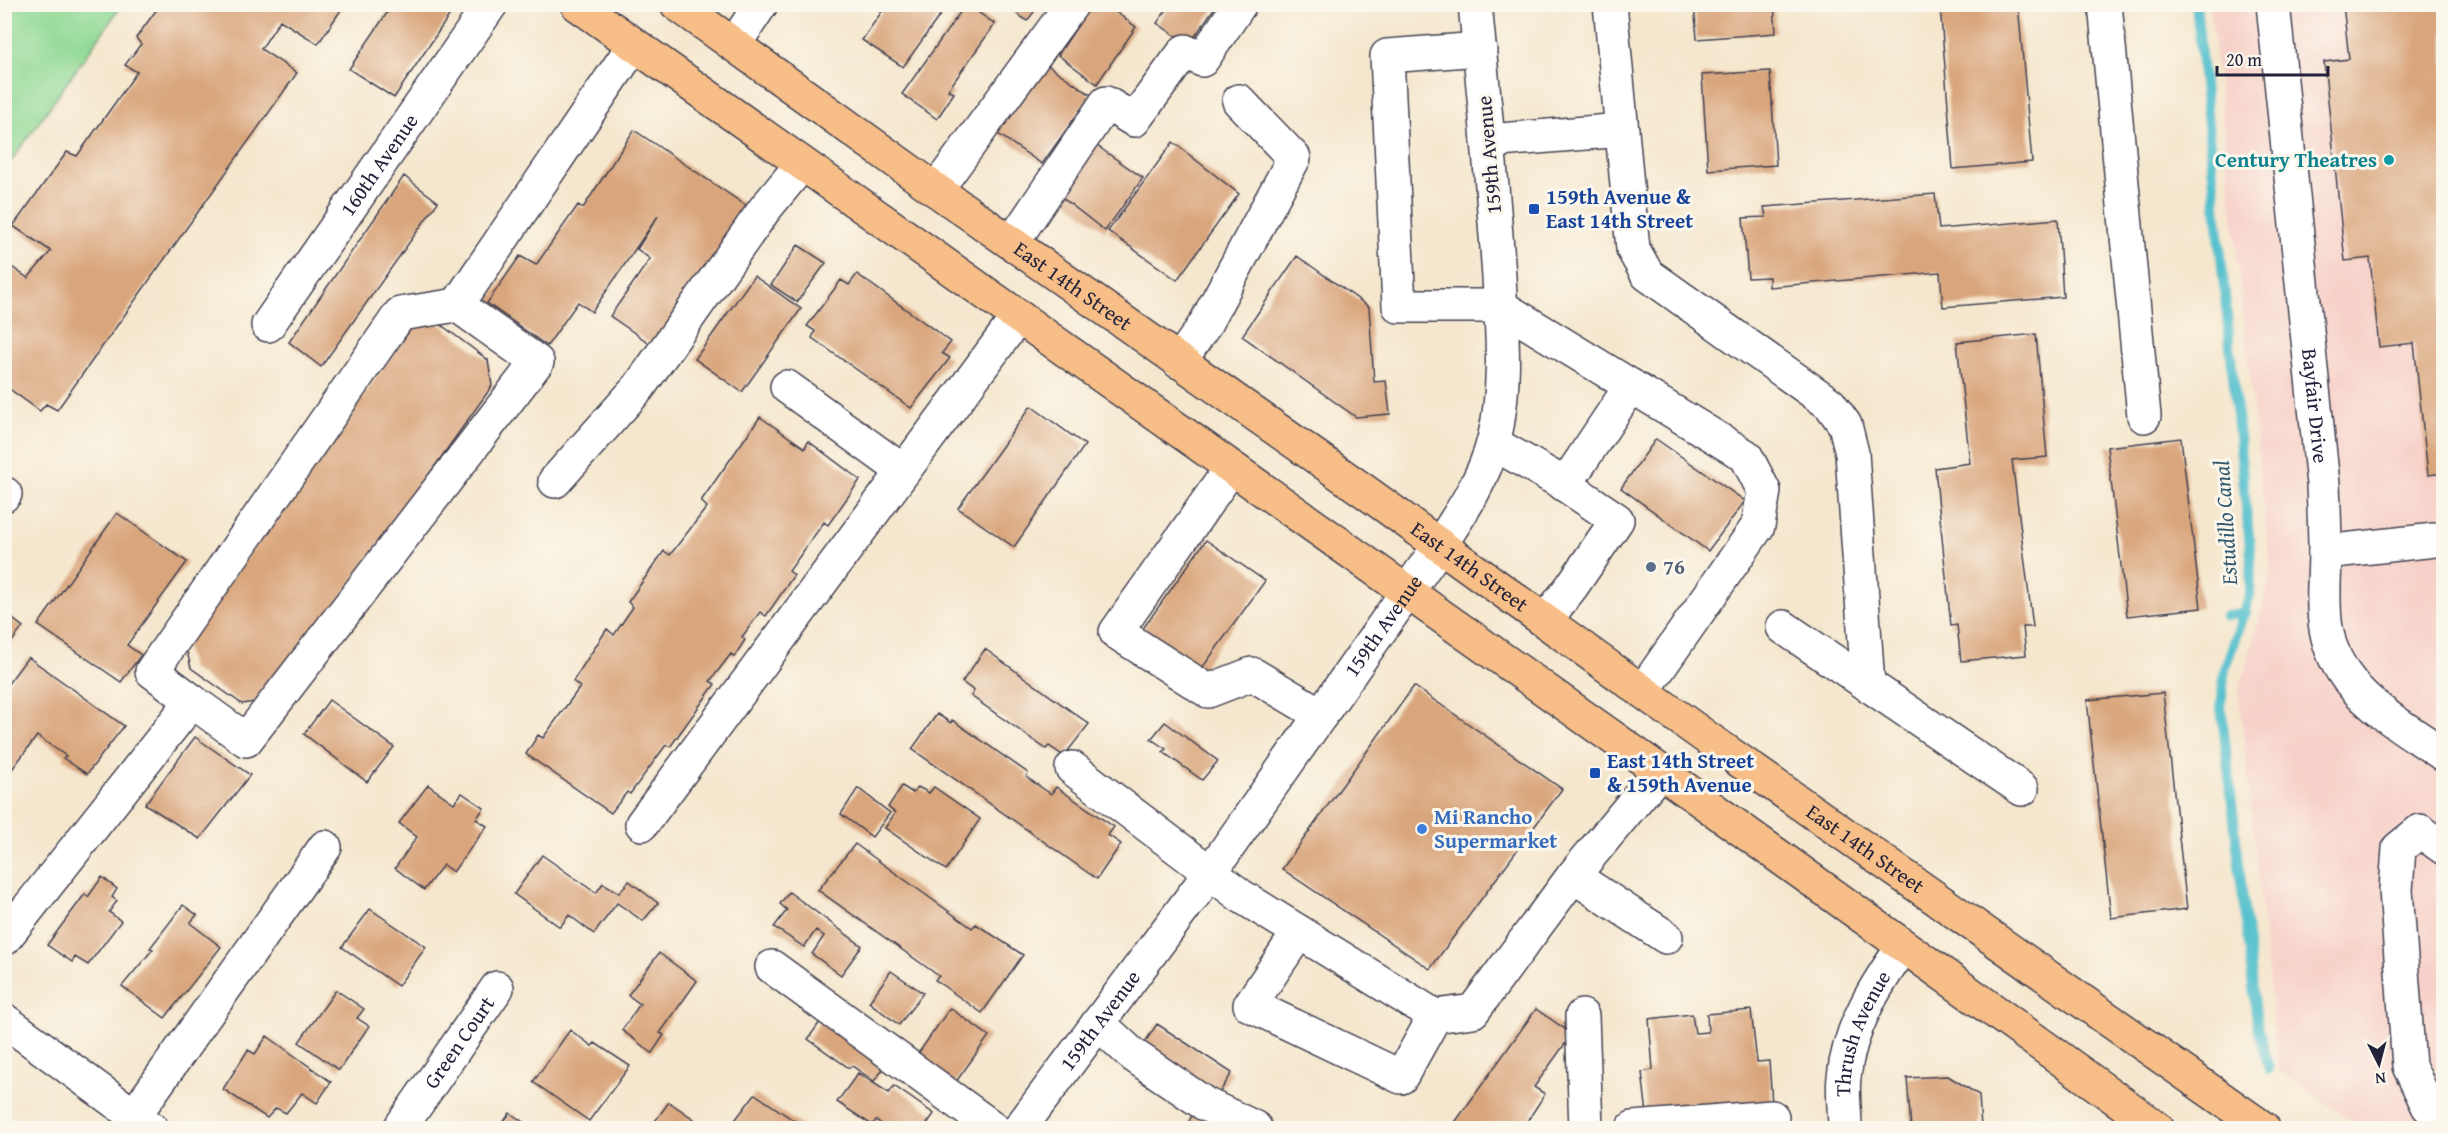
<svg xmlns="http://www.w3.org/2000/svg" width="2448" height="1133" font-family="'Gentium Book Plus',serif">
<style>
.built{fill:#f7d1c9}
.green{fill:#90d995;stroke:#597e68;stroke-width:1.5}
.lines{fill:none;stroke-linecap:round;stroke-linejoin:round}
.stream{stroke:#53c0cd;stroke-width:10}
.building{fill:#d9a57b}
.minor-casing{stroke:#424051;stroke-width:36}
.major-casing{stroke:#424051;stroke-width:36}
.minor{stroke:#fff;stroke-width:33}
.major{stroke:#f7be87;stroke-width:33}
.culture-dot{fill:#0f9aa8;stroke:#fbf7ec;stroke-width:2}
.transit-dot{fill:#1a4fb4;stroke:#fbf7ec;stroke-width:2}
.service-dot{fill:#5c6f8a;stroke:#fbf7ec;stroke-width:2}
.shop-dot{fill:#3f7fe0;stroke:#fbf7ec;stroke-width:2}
.labels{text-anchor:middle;stroke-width:6;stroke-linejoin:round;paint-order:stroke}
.street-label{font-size:21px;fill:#22223b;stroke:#fbf7ec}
.culture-label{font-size:21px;font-weight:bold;fill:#0d838f;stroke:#fbf7ec;text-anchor:end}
.transit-label{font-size:21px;font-weight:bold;fill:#164399;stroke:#fbf7ec;text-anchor:start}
.service-label{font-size:21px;font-weight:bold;fill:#4e5e75;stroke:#fbf7ec;text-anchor:start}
.shop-label{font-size:21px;font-weight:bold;fill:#366cbe;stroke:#fbf7ec;text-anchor:start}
.water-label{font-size:22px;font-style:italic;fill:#33596e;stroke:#fbf7ec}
</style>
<rect width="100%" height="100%" fill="#fbf7ec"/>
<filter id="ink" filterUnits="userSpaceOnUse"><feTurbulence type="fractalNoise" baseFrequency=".0167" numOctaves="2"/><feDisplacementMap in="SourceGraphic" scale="12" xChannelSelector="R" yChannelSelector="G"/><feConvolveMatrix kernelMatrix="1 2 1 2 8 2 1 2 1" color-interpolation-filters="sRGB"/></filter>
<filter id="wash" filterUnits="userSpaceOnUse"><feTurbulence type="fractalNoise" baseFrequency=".008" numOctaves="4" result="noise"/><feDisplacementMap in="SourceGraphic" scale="24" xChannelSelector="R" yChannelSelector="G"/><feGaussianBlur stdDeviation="1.35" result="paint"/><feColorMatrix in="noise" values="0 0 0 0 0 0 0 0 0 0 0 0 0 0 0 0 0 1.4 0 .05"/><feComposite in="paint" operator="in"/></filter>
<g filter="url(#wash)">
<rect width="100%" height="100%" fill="#f5e7ce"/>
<path class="built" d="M2210 5H2443V1128H2362L2278 1069 2239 692 2271 575Z"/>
<path class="green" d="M5 4 122 5 5 170 4 5Z"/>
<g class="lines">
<path class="stream" d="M2196 4 2251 557 2250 595 2225 668 2221 706 2257 1022 2269 1069
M2226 616 2246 612"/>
</g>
<g id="blocks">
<path class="building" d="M169 4H345L318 44 280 20 261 49 297 73 57 410 46 404 40 411 4 385V262L28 278 51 251 13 226 67 152 77 156 137 72 125 65 141 44 136 38 160 5Z
M393 4H457L394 98 349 69Z
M887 4H948L903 67 862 40Z
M966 4 995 24 948 90 954 93 937 119 902 94Z
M1004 4H1040L1027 21Z
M1092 4H1105L1136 27 1097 84 1058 55Z
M1171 4H1217L1189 45 1157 23Z
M1694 4H1774L1776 33 1697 39Z
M1940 4H2018L2032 162 1953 169Z
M2343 4H2444V473L2428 475 2414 343 2379 347 2370 258 2345 261 2324 62 2349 59Z
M1040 60 1091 95 1042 164 991 129Z
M1770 71 1776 165 1708 170 1702 75Z
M634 130 754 211 655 347 610 316 650 259 637 249 658 216 592 312 578 302 547 346 487 303 520 256 536 265 578 205 583 208Z
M1173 142 1239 194 1177 280 1108 231Z
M1093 143 1143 178 1105 231 1059 195Z
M404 176 438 202 321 367 289 342Z
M1935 194 1939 229 2058 219 2063 297 1943 307 1940 272 1769 287V277L1748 278 1743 218 1766 217 1764 207Z
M798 245 826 263 797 302 771 285Z
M1297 256 1369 307 1374 382 1386 381 1390 414 1356 417 1242 336Z
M857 274 951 342 942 353 950 358 911 408 812 338 815 331 807 326 841 280 849 285Z
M754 276 801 309 742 392 695 359Z
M436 321 488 360 492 386 268 700 242 704 191 668 185 643 413 326Z
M2036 334 2047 457 2012 460 2033 627H2023L2026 655 1961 661 1957 625 1951 626 1935 468 1970 463 1957 342Z
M1031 406 1085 445 1014 547 958 508Z
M760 417 805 448 808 441 860 480 828 525 824 522 789 571 794 575 766 616 760 612 742 637 745 640 734 657 731 654 710 681 715 684 670 747 666 745 630 794 627 792 611 813 526 754 538 735 543 738 580 687 573 681 607 629 614 635 633 607 628 602 664 551 670 555 707 507 701 501Z
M2181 438 2201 608 2127 616 2107 447Z
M1656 439 1745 501 1708 551 1621 488Z
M117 513 187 562 127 645 141 655 121 682 38 625Z
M1206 540 1265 581 1195 678 1137 637Z
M4 612 23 627 4 652Z
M985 649 1089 724 1064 756 1049 746 1046 749 971 696 974 691 962 682Z
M28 657 124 726 87 774 63 758 66 756 37 736 4 780V689Z
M1414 686 1562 789 1430 969 1282 869Z
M2163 693 2187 909 2111 918 2087 700Z
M329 700 394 747 367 782 304 734Z
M937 714 951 723 952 720 1028 773 1026 777 1051 794 1056 787 1114 827 1108 835 1121 844 1097 879 912 749Z
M1165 722 1218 761 1202 780 1163 752 1166 749 1151 739Z
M195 737 250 775 200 839 145 804Z
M428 785 454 803 462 793 484 808 476 819 487 826 453 872 443 865 424 890 395 868 417 837 399 823Z
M902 786 913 793 918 787 929 793 934 787 980 819 946 870 885 828 895 813 888 807Z
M858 788 890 813 872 837 841 814Z
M855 844 972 928 976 924 1023 955 982 1013 935 980 939 976 818 890Z
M542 855 596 893 603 883 619 893 629 881 658 903 643 921 617 903 594 934 569 915 560 927 514 894Z
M102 877 117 889 112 897 117 901 109 912 121 921 88 965 75 957 72 962 47 945 85 894 88 897Z
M789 892 862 946 841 975 812 954 824 936 816 930 804 947 774 927 787 910 780 904Z
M183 905 197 915 190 923 221 947 165 1018 122 986 153 949 150 948Z
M370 909 426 947 398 986 342 947Z
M659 953 697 981 660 1033 664 1035 652 1053 622 1030 640 1004 628 995Z
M891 971 923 993 899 1025 869 1002Z
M336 990 364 1009 357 1018 369 1026 339 1070 299 1042Z
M950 1008 989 1036 953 1086 915 1058Z
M1536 1009 1572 1034 1534 1087 1545 1094 1523 1128H1519L1509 1123 1505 1128H1451Z
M1751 1010 1757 1062 1769 1061 1772 1103 1647 1114 1642 1072 1653 1070 1649 1019 1692 1014 1695 1033 1708 1032 1707 1014Z
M822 1019 889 1062 874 1081 852 1066 849 1068 808 1039Z
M1157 1024 1232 1073 1216 1098 1141 1048Z
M570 1030 592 1046 595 1043 630 1066 589 1121 533 1082Z
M267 1036 331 1082 317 1103 302 1093 286 1113 276 1108 267 1118 223 1089 248 1050 255 1054Z
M858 1073 889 1093 894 1086 934 1114 924 1128H887L876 1120 872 1125 837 1102Z
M1948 1076 1979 1095 1981 1128H1911L1907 1078Z
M755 1094 805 1128H729Z
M669 1102 695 1120 689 1128H650Z
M510 1113 532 1128H499Z
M1192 1115 1222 1128H1186Z"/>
</g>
</g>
<g filter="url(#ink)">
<use href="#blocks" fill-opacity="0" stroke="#424051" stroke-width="1.5"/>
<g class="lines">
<g class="minor-casing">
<g id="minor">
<path d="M1610 4 1633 249 1647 274 1830 404 1845 425 1852 453 1868 685"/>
<path d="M2105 4 2144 416"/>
<path id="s1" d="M2273 4 2323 484C2324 507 2325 530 2325 553 2324 603 2317 642 2352 684 2376 713 2413 733 2444 755"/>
<path d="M734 45 761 4"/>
<path d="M1480 49 1387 56 1399 306H1500L1746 456 1764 491 1758 526 1643 691"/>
<path d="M1488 141 1622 130"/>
<path d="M936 190 1072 4"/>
<path d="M1012 243 1106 103 1134 120 1185 51 1202 60 1240 4"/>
<path id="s2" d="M268 325 491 4"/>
<path d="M1179 362 1204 326 1294 158 1239 101"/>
<path d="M787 387 903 471"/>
<path d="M1493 443 1561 482 1617 520 1572 586 1545 621"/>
<path d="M1231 468 1116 632 1208 691 1252 674 1321 715"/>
<path d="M555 481 639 387 764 210 802 164"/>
<path d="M1565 485 1631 386"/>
<path d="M4 495 5 494"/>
<path d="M2325 552 2444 539"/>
<path d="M1783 627 2022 789"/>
<path d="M192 701 246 740 537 362 457 305"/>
<path d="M1072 768 1241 896 1435 1016"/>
<path d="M642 824 1018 317"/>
<path d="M2444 848 2420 831 2399 848 2396 890 2409 1066 2428 1106 2444 1119"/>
<path d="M1573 876 1666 937"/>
<path d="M1299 932 1250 1005 1401 1077 1435 1016 1473 1011 1573 876 1660 771"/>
<path d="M4 939 192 701 152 671 400 314 457 305 634 45"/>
<path d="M772 967 993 1128"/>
<path d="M1582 1016 1586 1128"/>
<path d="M4 1020 151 1128"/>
<path d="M1098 1023 1133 1055 1205 1104 1255 1128"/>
<path d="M134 1116 325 847"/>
<path id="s3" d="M400 1128 497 988"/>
<path id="s4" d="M1020 1128 1210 873 1440 545C1461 513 1484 479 1494 440 1507 387 1502 332 1499 277 1493 186 1484 95 1475 4"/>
<path d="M1633 1128 1772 1117"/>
<path id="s5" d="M1845 1128C1845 1112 1842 1094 1844 1077 1849 1028 1875 986 1903 947"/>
</g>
</g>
<g class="major-casing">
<g id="major">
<path d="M577 4 1660 771 2157 1128"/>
<path id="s6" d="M677 4 936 190 1370 495 1703 735 2263 1128"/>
</g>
</g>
<use href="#minor" class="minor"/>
<use href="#major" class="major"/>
</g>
</g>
<circle class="culture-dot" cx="2389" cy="160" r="6"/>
<g class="transit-dot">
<rect x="1528" y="203" width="12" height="12" rx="3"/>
<rect x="1589" y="767" width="12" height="12" rx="3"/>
</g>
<circle class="service-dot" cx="1651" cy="567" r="6"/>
<circle class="shop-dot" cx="1422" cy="829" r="6"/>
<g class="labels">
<g class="street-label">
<text transform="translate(1489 155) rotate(-95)" y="7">159th Avenue</text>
<text dy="7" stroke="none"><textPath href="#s2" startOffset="195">160th Avenue</textPath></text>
<text dy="7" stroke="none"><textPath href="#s6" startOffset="486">East 14th Street</textPath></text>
<text dy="7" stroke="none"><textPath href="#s1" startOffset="404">Bayfair Drive</textPath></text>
<text dy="7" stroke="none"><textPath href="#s6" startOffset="972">East 14th Street</textPath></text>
<text dy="7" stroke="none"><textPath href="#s4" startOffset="620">159th Avenue</textPath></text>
<text dy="7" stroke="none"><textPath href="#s6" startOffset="1458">East 14th Street</textPath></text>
<text dy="7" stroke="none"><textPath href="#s4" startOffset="134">159th Avenue</textPath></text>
<text dy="7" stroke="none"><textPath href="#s5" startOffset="98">Thrush Avenue</textPath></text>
<text dy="7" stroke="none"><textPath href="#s3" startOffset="104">Green Court</textPath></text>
</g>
<g class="culture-label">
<text x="2377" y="167">Century Theatres</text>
</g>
<g class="transit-label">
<text x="1546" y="204">159th Avenue &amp;<tspan x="1546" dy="24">East 14th Street</tspan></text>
<text x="1607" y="768">East 14th Street<tspan x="1607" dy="24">&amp; 159th Avenue</tspan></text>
</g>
<g class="service-label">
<text x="1663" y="574">76</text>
</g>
<g class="shop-label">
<text x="1434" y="824">Mi Rancho<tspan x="1434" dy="24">Supermarket</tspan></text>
</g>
<g class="water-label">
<text transform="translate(2225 523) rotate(-94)" y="8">Estudillo Canal</text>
</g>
</g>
<rect width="2448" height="1133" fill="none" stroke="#fbf7ec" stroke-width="24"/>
<g transform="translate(2379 1064) rotate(174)" stroke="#fbf7ec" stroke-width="4.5" paint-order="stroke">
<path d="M0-4.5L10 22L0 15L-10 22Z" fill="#22223b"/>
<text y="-9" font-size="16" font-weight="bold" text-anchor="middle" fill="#22223b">N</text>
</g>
<path d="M2217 66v9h111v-9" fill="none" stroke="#22223b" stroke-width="3"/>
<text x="2226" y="66" font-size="18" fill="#22223b" stroke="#fbf7ec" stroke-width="4.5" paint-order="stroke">20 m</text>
</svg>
